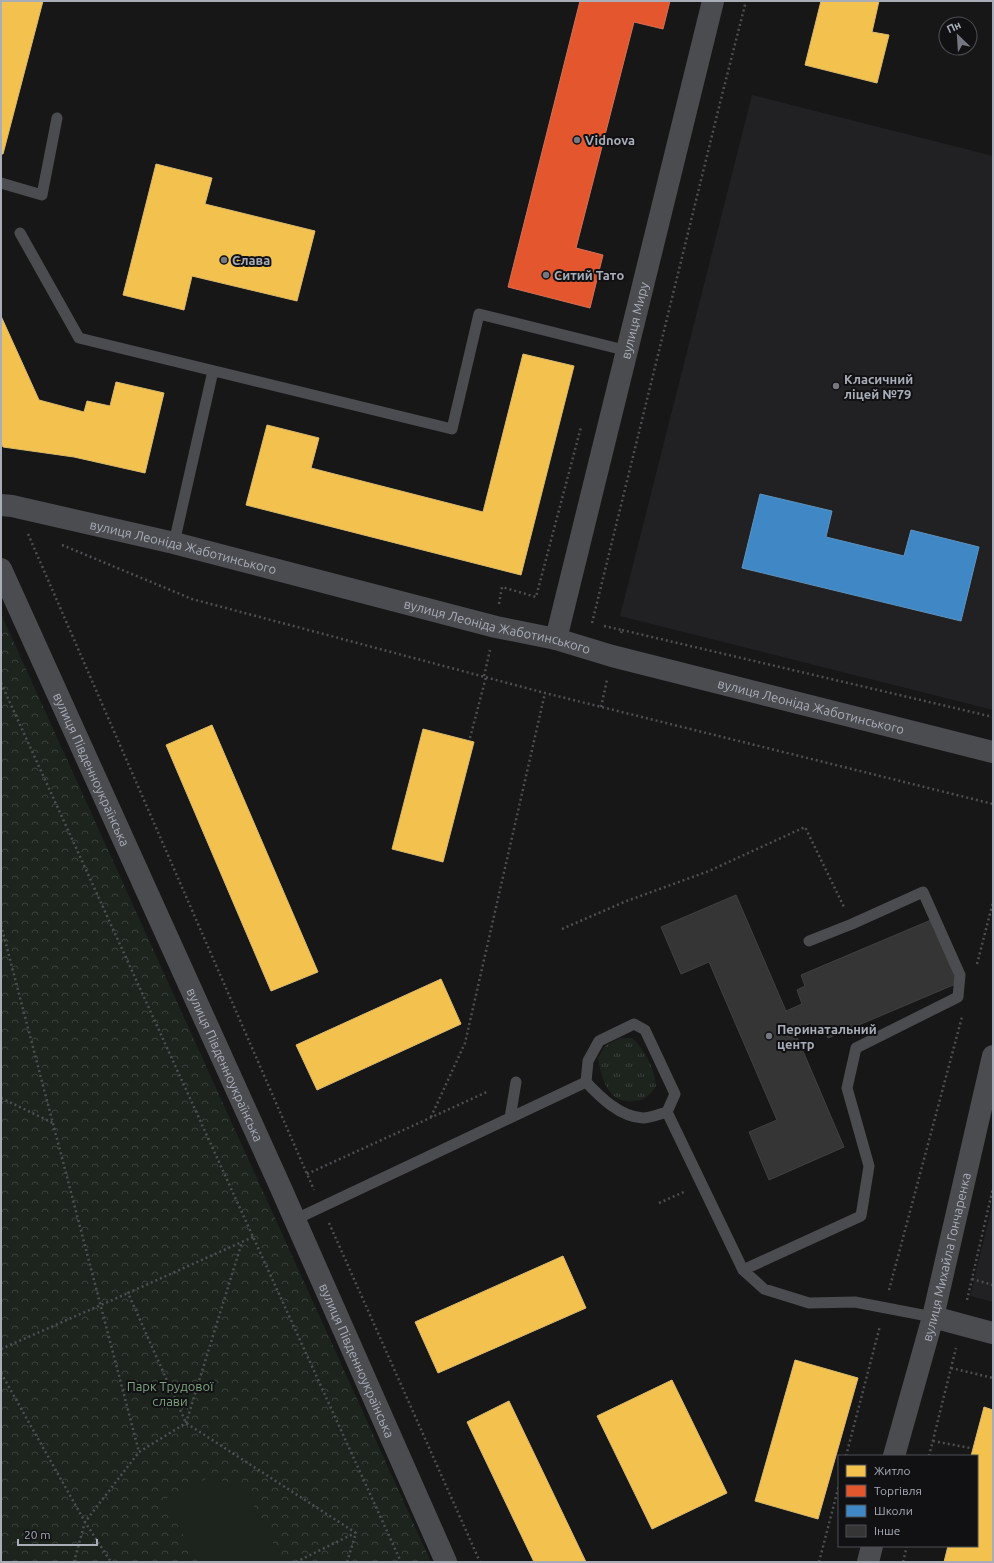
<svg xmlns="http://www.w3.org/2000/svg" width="994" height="1563" font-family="Ubuntu,sans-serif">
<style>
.built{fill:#212123}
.grass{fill:url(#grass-tufts)}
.park{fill:url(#park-crowns)}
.pitch{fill:#1d241e}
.homes{fill:#f2c14e;stroke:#dcbb6e}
.shops{fill:#e4572e;stroke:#d27157}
.schools{fill:#3f88c5;stroke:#5e93c1}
.building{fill:#353536;stroke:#3f4043}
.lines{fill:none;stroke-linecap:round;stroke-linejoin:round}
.path{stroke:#4d4e52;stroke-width:2.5;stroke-dasharray:2 3;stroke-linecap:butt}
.service{stroke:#4b4c50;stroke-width:11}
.minor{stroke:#4b4c50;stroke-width:22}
.tertiary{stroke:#4b4c50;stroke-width:22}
.poi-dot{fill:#757880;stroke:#111113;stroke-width:1.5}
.labels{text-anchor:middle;stroke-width:4;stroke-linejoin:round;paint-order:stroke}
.poi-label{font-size:13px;font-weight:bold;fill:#a8adb8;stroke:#111113;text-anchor:start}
.street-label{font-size:13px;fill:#a8adb8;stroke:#111113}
.park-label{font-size:13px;fill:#7fa381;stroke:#111113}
</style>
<defs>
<pattern id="grass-tufts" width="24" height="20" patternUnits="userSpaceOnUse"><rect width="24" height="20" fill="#1d241e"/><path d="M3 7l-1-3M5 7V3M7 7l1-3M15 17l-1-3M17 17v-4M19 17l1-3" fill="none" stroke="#3b413d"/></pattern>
<pattern id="park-crowns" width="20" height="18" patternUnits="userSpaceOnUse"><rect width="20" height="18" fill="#1d241e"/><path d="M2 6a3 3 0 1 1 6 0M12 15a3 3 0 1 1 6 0" fill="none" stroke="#3b413d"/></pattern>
</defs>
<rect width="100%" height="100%" fill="#171717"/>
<path class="built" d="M752 95 993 156V710L620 616Z
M993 1202V1302L970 1296Z"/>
<path class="grass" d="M620 1038H632C646 1051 654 1068 656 1086 653 1090 650 1095 645 1098 635 1103 619 1103 611 1093 603 1084 600 1070 598 1058L605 1046Z"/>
<path class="park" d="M1 614 431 1562H1Z"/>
<path class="pitch" d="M212 1476 246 1492 283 1562H198L164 1500Z
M343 1549 339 1562H316Z"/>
<path class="homes" d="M1 1H43L3 154H1Z
M821 1H879L872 32 889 35 877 83 805 65Z
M156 164 212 178 205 204 315 231 297 301 192 276 184 310 123 295Z
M1 316 39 400 84 412 87 401 110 406 116 382 164 393 145 473 74 457 3 447 1 442Z
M523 354 574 366 521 575 246 505 267 425 319 438 311 468 483 512Z
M212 725 318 972 271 991 166 745Z
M423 729 474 742 443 862 392 849Z
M441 979 461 1024 317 1090 296 1045Z
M563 1256 586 1308 438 1373 415 1322Z
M795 1360 858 1378 818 1519 755 1501Z
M672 1380 727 1493 652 1529 597 1416Z
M509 1401 586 1562H534L467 1422Z
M984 1407 993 1410V1562H944L948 1546H977V1456H971Z"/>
<path class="shops" d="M580 1H670L663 29 634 22 576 248 603 255 590 308 508 287Z"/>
<path class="schools" d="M760 494 832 511 826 537 904 556 911 530 979 547 961 621 742 568Z"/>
<path class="building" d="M736 895 786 1011 802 1004 797 990 805 986 801 975 931 920 958 983 828 1038 824 1030 815 1034 811 1023 794 1030 844 1147 769 1180 749 1132 777 1120 709 962 681 974 661 927Z"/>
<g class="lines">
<path class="path" d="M28 534 314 1190
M62 545 192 599 545 693 993 804
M499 604 502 587 536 597 581 427
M592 623 720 103 746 1
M604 626 622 630 621 633
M622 630 993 717
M484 676 490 650
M1 683 401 1562
M601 707 607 680
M470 738 486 677
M1 925 139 1452
M562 929 624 902 709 871 805 827 844 907
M977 964 993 902
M1 1098 53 1123
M431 1117 465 1043 545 693
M307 1174 489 1091
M659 1203 684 1192
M329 1223 480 1562
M253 1237 128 1293 186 1423 356 1533 347 1562
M972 1279 993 1285
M889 1290 962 1017
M967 1300 993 1188
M1 1349 128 1293
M951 1368 993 1378
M1 1373 85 1522 111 1562
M933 1441 970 1448
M846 1456 880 1326
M929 1456 956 1348
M74 1562 85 1522 139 1452 186 1423 242 1242
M296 1562 355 1533
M819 1562 839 1485
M903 1562 907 1546"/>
<path class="service" d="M1 183 42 195 57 118
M20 233 79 338 452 429 479 314 628 351
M174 543 213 371
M586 1082C600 1097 620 1117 643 1118 650 1118 660 1114 667 1112
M510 1118 516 1082
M294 1220 586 1082 588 1061 599 1041 634 1024 645 1030 675 1094 667 1112 743 1270 764 1289 809 1303 855 1302 933 1317
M743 1270 861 1216 869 1166 847 1088 856 1048 958 997 960 975 923 892 852 924 809 941"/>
<path class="minor" d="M933 1317 993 1333"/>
<g class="tertiary">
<path id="s1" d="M1 505 12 506 174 543 496 627 556 639 612 656 993 752"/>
<path id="s2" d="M1 569 280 1186 446 1562"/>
<path id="s3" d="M556 639 713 1"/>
<path id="s4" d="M894 1456 933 1317 993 1056"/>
<path d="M868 1562 872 1546"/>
</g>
</g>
<g class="poi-dot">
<circle cx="577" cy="140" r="4"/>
<circle cx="224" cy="260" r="4"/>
<circle cx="546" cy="275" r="4"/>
<circle cx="836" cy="386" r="4"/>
<circle cx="769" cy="1036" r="4"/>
</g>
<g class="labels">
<g class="poi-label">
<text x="585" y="145">Vidnova</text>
<text x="232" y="265">Слава</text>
<text x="554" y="280">Ситий Тато</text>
<text x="844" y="384">Класичний<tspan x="844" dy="15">ліцей №79</tspan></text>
<text x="777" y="1034">Перинатальний<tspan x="777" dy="15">центр</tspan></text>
</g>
<g class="street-label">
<text dy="5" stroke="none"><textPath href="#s3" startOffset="328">вулиця Миру</textPath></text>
<text dy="5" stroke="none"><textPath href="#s1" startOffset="187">вулиця Леоніда Жаботинського</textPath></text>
<text dy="5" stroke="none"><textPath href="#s1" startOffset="511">вулиця Леоніда Жаботинського</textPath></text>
<text dy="5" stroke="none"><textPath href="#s1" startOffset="835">вулиця Леоніда Жаботинського</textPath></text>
<text dy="5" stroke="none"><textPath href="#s2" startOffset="220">вулиця Південноукраїнська</textPath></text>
<text dy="5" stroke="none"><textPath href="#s2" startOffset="544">вулиця Південноукраїнська</textPath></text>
<text dy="5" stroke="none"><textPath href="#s4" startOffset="206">вулиця Михайла Гончаренка</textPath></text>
<text dy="5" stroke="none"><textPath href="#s2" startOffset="868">вулиця Південноукраїнська</textPath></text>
</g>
<g class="park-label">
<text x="170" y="1391">Парк Трудової<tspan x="170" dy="15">слави</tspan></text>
</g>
</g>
<rect width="994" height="1563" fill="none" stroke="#a8adb8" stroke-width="4"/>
<rect x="838" y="1455" width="140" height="92" fill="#111113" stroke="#4d4f55"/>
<rect x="846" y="1465" width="20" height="12" fill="#f2c14e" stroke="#4d4f55"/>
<text x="874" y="1475" font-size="12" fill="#a8adb8">Житло</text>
<rect x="846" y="1485" width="20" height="12" fill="#e4572e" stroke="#4d4f55"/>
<text x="874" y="1495" font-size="12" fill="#a8adb8">Торгівля</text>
<rect x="846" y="1505" width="20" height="12" fill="#3f88c5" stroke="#4d4f55"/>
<text x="874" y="1515" font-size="12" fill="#a8adb8">Школи</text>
<rect x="846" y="1525" width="20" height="12" fill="#353536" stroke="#4d4f55"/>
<text x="874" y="1535" font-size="12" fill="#a8adb8">Інше</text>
<g transform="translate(958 36) rotate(335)"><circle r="19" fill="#111113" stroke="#4d4f55"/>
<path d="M0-3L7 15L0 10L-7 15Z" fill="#757880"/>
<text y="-6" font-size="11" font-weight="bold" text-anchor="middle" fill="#a8adb8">Пн</text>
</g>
<path d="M18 1539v6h79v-6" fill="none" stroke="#a8adb8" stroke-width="2"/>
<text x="24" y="1539" font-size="12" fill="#a8adb8" stroke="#111113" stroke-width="3" paint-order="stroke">20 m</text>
</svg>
